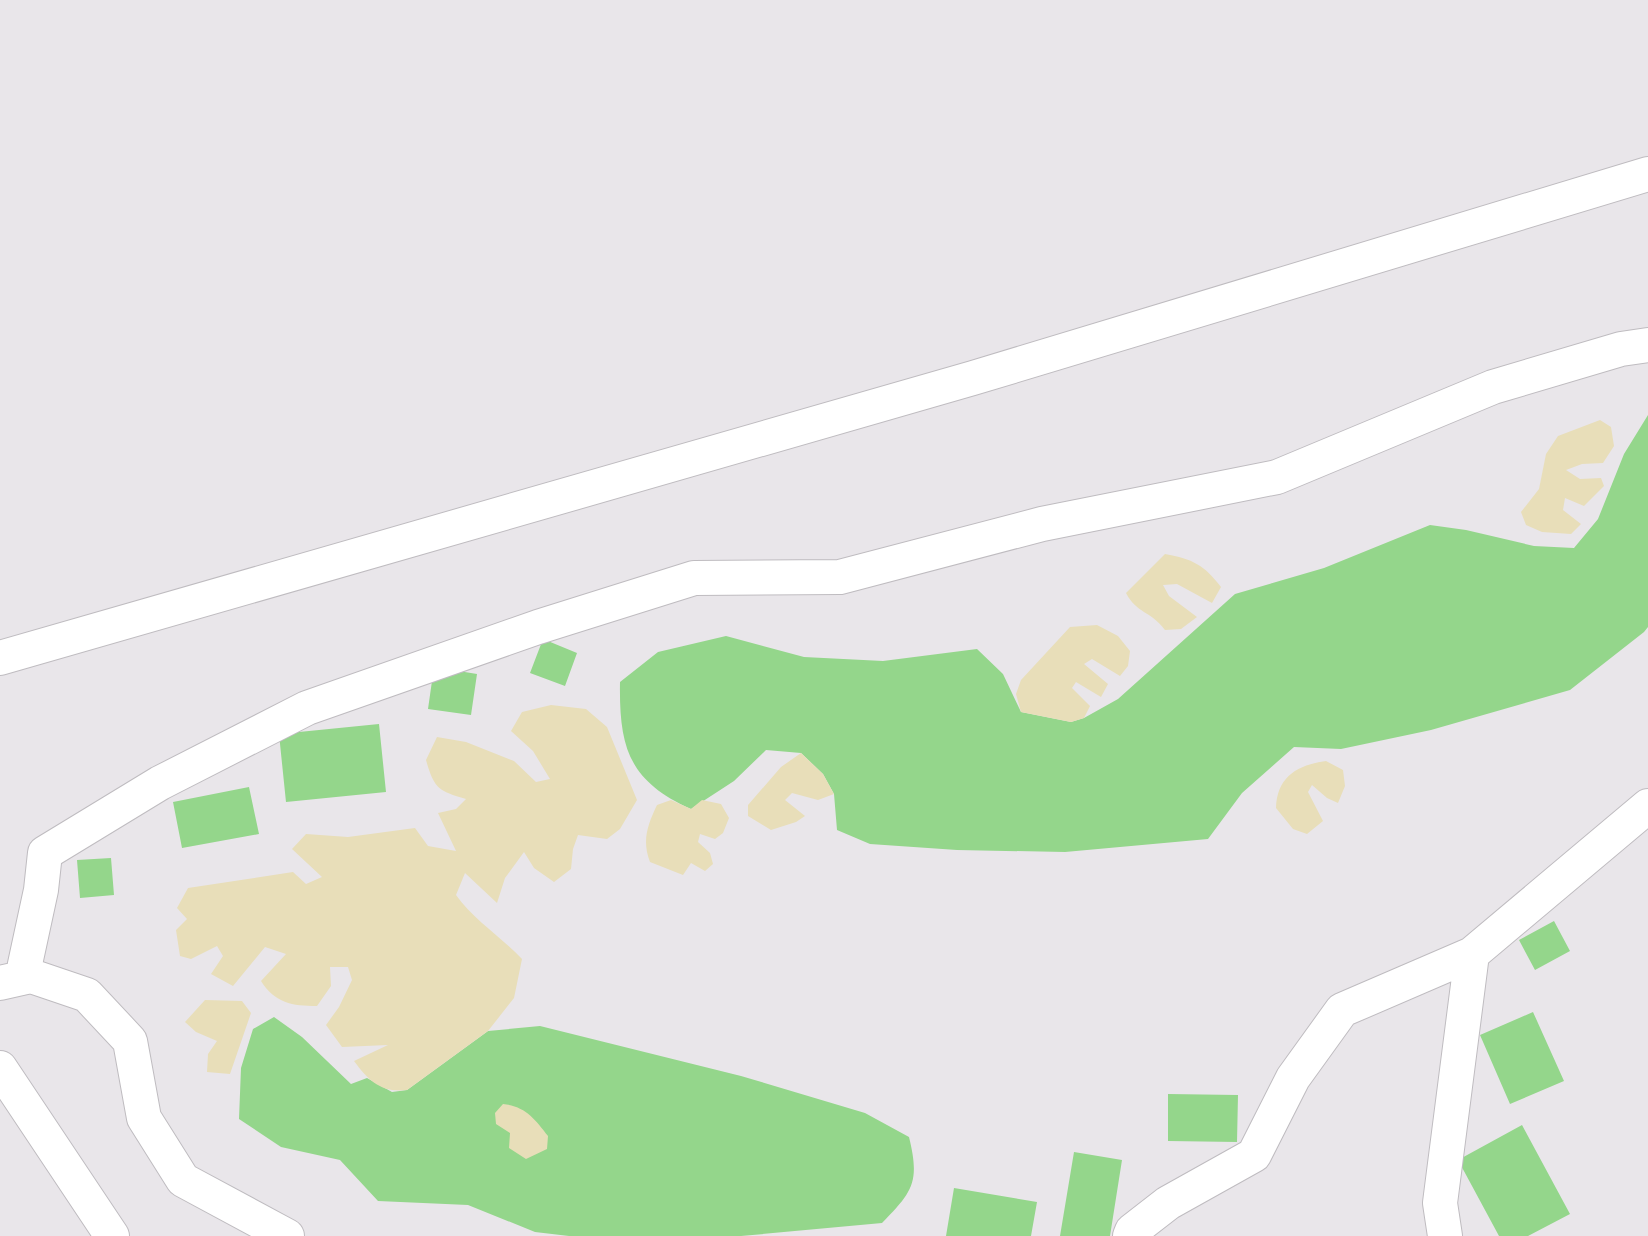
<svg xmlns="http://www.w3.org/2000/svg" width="1648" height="1236" font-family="Montserrat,sans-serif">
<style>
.green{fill:#94d68b}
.sand{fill:#e8deb9}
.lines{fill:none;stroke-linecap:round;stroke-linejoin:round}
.minor-casing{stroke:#bfbcc0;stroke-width:36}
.minor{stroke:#fff;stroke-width:34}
</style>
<rect width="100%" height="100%" fill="#e9e6ea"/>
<path class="green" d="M1648 415V627L1644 632 1570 690 1431 730 1341 749 1294 747 1242 793 1208 839 1065 852 957 850 870 844 837 830 834 794 823 774 801 753 766 750 734 781 691 809C629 781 619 748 620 682L658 652 726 636 804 657 883 661 977 649 1003 674 1021 712 1071 722 1084 718 1118 699 1235 594 1324 568 1430 525 1466 530 1534 546 1574 548 1598 519 1624 454Z
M543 639 577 653 565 686 530 673Z
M434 667 477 674 471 715 428 709Z
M379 724 386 792 286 802 279 734Z
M249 787 259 834 182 848 173 802Z
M111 858 114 895 80 898 77 860Z
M1554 921 1570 951 1535 970 1519 940Z
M1533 1012 1564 1081 1510 1104 1480 1035Z
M274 1017 302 1037 351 1084 367 1078 392 1092 407 1090 488 1031 540 1026 741 1076 865 1113 909 1137C920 1182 913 1191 882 1223L741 1236H569L535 1232 468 1205 378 1201 340 1160 281 1147 239 1119 241 1068 253 1029Z
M1168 1094 1238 1095 1237 1142 1168 1141Z
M1522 1125 1570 1214 1528 1236H1499L1458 1160Z
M1074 1152 1122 1160 1110 1236H1060Z
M954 1188 1037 1202 1031 1236H946Z"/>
<path class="sand" d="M1600 420 1611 427 1614 446 1603 463 1582 464 1566 470 1580 479 1601 478 1604 486 1584 506 1565 498 1563 510 1581 524 1571 534 1542 532 1526 525 1521 512 1539 489 1546 454 1558 436Z
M1165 554C1193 559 1204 565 1221 587L1212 603 1177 584 1163 585 1169 596 1197 617 1181 629 1165 630C1150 610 1137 614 1126 593Z
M1097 625 1118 636 1130 651 1128 666 1120 676 1092 659 1084 664 1108 684 1101 697 1076 682 1072 688 1090 706 1084 718 1071 722 1021 712 1016 694 1021 680 1070 627Z
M551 705 586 709 607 727 637 800 620 829 607 839 578 835 573 849 571 869 554 882 534 868 524 852 505 878 497 903 465 873 456 895C474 920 500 936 522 959L514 998 488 1031 407 1090C381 1093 369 1081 354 1061L388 1045 342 1047 326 1025 339 1007 352 980 348 967H330L331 986 317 1006C292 1006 275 1003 261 981L286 954 265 947 233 986 211 974 223 956 217 946 191 959 180 956 176 930 187 919 177 908 188 888 293 872 306 884 322 877 292 849 306 834 348 837 415 828 428 846 456 851 438 813 456 809 466 799C438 791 434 788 426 760L437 737 466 742 514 761 536 782 550 779 533 751 511 731 522 712Z
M801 753 823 774 834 794 818 800 792 793 785 800 805 816 796 822 771 830 748 816V805L781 767Z
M1326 761 1343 770 1345 786 1338 803 1327 798 1312 785 1308 792 1323 821 1307 834 1293 829 1276 808C1277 777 1297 765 1326 761Z
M671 800 691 809 702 800 721 804 729 818 723 833 715 839 700 834 698 842 710 853 713 864 705 871 691 863 683 875 650 862C642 841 647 826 657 805Z
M205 1000 242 1001 251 1013 230 1074 207 1072 208 1054 217 1041 196 1032 185 1022Z
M503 1104C525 1106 535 1119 548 1136L547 1149 526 1159 509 1148 510 1133 496 1124 495 1113Z"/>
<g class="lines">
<g class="minor-casing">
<path id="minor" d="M0 658 973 378 1648 174
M22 978 41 890 45 853 160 783 307 708 538 627 694 578 840 577 1042 524 1277 477 1493 387 1621 349 1648 345
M0 983 31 976 87 995 130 1041 144 1118 183 1180 287 1236
M0 1068 112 1236
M1130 1236 1132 1231 1168 1203 1254 1155 1293 1078 1342 1010 1472 954
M1445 1236 1440 1203 1472 954 1648 806"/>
</g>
<use href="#minor" class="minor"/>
</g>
</svg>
